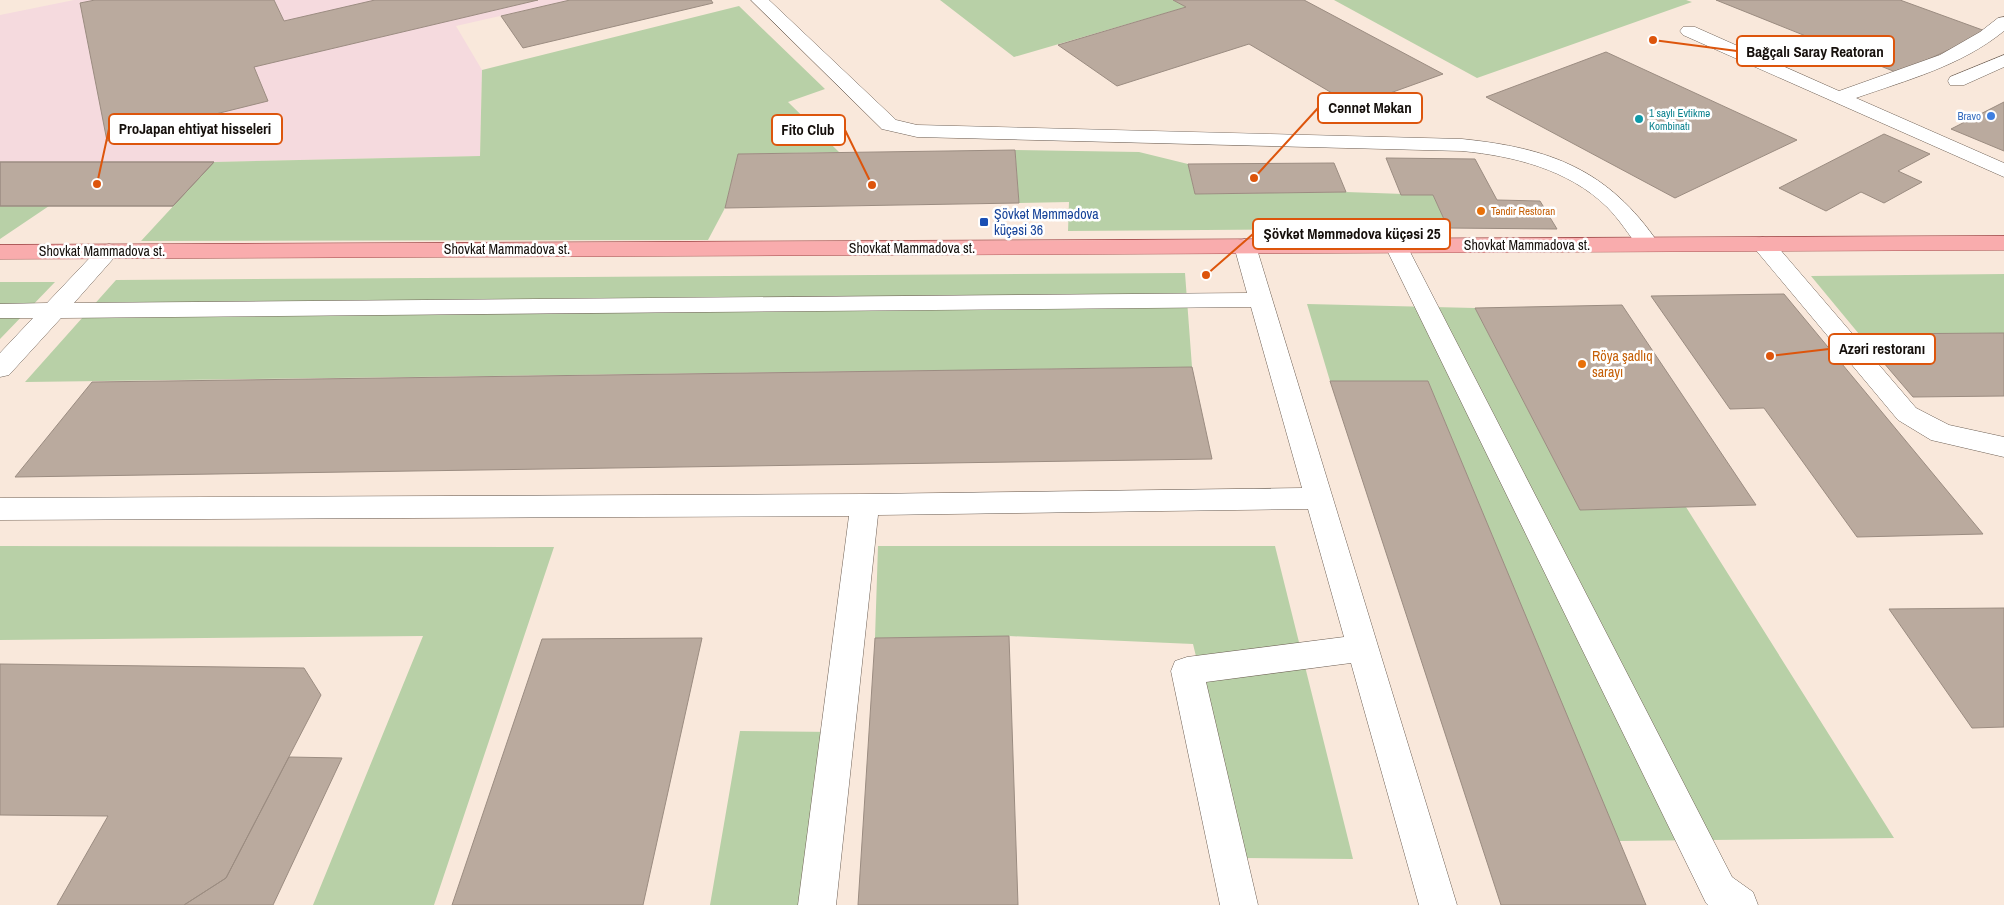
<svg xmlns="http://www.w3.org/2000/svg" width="2004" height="905" font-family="'Archivo Narrow',sans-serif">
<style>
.industrial{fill:#f5dade}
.green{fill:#b8d0a7}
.building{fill:#baaa9e;stroke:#9b8c81}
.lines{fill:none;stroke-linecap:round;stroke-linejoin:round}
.minor-casing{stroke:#6f6156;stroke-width:1}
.major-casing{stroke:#a75151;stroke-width:1}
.minor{fill:#fff;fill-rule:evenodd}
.major{fill:#f9acad;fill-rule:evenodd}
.shop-dot{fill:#3f7fe0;stroke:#fff;stroke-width:2}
.culture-dot{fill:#0f9aa8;stroke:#fff;stroke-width:2}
.food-dot{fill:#e8710a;stroke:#fff;stroke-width:2}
.transit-dot{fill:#1a4fb4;stroke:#fff;stroke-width:2}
.labels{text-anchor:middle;stroke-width:5;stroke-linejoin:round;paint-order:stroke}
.far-culture-label{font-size:11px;fill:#0d838f;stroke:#fff;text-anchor:start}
.far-shop-label{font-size:11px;fill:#366cbe;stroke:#fff;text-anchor:end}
.far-food-label{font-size:11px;fill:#c56008;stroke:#fff;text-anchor:start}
.transit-label{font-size:14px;fill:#164399;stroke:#fff;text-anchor:start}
.street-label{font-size:14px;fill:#150f0b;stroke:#fff}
.food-label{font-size:14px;fill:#c56008;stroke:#fff;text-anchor:start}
.leader{fill:none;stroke:#dd550c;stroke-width:2}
.callout-dot{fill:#dd550c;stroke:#fff;stroke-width:2}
.callout{fill:#fff;stroke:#dd550c;stroke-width:2}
.callout-label{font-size:15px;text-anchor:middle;font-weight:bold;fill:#150f0b}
</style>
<rect width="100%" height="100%" fill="#f9e8db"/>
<path class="industrial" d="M74 0H570L456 26 482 70 480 156 214 162H0V15Z"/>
<path class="green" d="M940 0H1173L1186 7 1014 57Z
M1334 0H1686L1692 2 1477 78Z
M739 6 825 89 788 102 839 152 738 154 725 208 708 240 141 241 214 162 480 156 482 70Z
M1015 150 1139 152 1188 164 1195 194 1346 192 1433 195 1448 228 1068 231 1069 202 1019 203Z
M0 206H49L0 239Z
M1185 273 1192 367 25 382 116 280Z
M2004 274V333L1859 334 1811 276Z
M0 282H55L0 339Z
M1307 304 1475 308 1580 510 1686 507 1894 838 1619 841 1428 381H1330Z
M0 546 554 547 434 905H313L423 636 0 640Z
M878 546H1275L1353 859 1245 858 1193 644 1009 636 875 638Z
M740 731 836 732 817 905H710Z"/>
<path class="building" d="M95 0H274L284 21 375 0H538L254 67 268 101 107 141 80 3Z
M570 0H711L713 3 523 48 501 16Z
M1173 0H1304L1443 74 1354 106 1249 44 1117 86 1058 45 1186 7Z
M1716 0H1900L1988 32 1898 73Z
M1606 52 1797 140 1675 198 1486 97Z
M2004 102V151L1951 129Z
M1884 134 1930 154 1898 171 1922 182 1884 203 1861 192 1826 211 1779 188Z
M1015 150 1019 203 725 208 738 154Z
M1386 158 1475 159 1497 200 1540 201 1557 229 1448 228 1433 195H1401Z
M0 162H214L173 206H0Z
M0 162H214L173 206H0Z
M1334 163 1346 192 1195 194 1188 164Z
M1784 294 1983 534 1857 537 1764 408 1730 409 1651 296Z
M1622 305 1756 505 1580 510 1475 308Z
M2004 333V396L1913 397 1859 334Z
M1192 367 1212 459 15 477 92 382Z
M1330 381H1428L1646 905H1501Z
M2004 608V727L1972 728 1889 609Z
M1009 636 1018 905H858L875 638Z
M702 638 643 905H452L542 639Z
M0 664 304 668 321 695 226 878 184 905H57L108 816 0 815Z
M289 757 342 758 273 905H184L226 878Z"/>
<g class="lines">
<g class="minor-casing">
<path id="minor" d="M751 0H769L896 120 917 125 1462 139C1550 148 1608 169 1659 244L1656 249 1648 251 1640 249C1629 235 1619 219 1607 207 1568 169 1513 156 1462 151L917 137 882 129Z
M2004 17V31C1961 66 1907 80 1856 98L2004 163V177L1683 35 1680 31 1683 27H1695L1839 91 1940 55 1980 32 1998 18Z
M2004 55V67L1964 85H1950L1948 81 1950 77Z
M1763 237 1771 239 1916 408 1949 425 2004 437V457L1931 440 1898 420 1755 249 1752 244 1755 239Z
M1245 239 1253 241 1256 246 1457 905H1419L1351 663 1206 682 1258 905H1220L1171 671 1175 661 1187 657 1344 637 1308 509 878 515 836 905H798L849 516 0 520V498L865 494 1302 488 1251 307 61 318 9 375 0 377V353L33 318H0V304L47 303 101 246 109 244 117 246 120 251 74 303 1247 293 1234 246 1237 241Z
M1396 239 1404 241 1407 246 1732 877 1753 892 1758 905H1708L1706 903 1385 246 1388 241Z"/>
</g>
<g class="major-casing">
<path id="major" d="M2004 236V250L0 259V245Z"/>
</g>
<use href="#minor" class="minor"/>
<use href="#major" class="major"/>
</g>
<circle class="shop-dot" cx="1991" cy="116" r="5"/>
<circle class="culture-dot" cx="1639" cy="119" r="5"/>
<g class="food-dot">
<circle cx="1481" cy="211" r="5"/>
<circle cx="1582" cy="364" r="5"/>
</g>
<rect class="transit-dot" x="979" y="217" width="10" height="10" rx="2.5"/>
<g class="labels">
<g class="far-culture-label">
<text x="1649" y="117">1 saylı Evtikmə<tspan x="1649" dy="13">Kombinatı</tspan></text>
</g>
<g class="far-shop-label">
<text x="1981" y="120">Bravo</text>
</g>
<g class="far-food-label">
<text x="1491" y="215">Təndir Restoran</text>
</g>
<g class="transit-label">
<text x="994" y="219">Şövkət Məmmədova<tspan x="994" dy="16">küçəsi 36</tspan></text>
</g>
<g class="street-label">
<text x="1527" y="250">Shovkat Mammadova st.</text>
<text x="912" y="253">Shovkat Mammadova st.</text>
<text x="507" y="254">Shovkat Mammadova st.</text>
<text x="102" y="256">Shovkat Mammadova st.</text>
</g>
<g class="food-label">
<text x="1592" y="361">Röya şadlıq<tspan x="1592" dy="16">sarayı</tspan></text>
</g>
</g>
<path class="leader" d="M1653 40L1737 51M1254 178L1318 108M97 184L109 129M872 185L845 130M1206 275L1253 234M1770 356L1829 349"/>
<g class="callout-dot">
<circle cx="1653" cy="40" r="5"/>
<circle cx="1254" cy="178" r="5"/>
<circle cx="97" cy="184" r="5"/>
<circle cx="872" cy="185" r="5"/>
<circle cx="1206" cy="275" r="5"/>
<circle cx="1770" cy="356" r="5"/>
</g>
<g class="callout">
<rect x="1737" y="36" width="157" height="30" rx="5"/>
<rect x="1318" y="93" width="104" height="30" rx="5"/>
<rect x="109" y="114" width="173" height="30" rx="5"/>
<rect x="772" y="115" width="73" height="30" rx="5"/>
<rect x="1253" y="219" width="197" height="30" rx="5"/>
<rect x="1829" y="334" width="106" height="30" rx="5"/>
</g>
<g class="callout-label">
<text x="1815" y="57">Bağçalı Saray Reatoran</text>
<text x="1370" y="113">Cənnət Məkan</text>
<text x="195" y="134">ProJapan ehtiyat hisseleri</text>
<text x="808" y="135">Fito Club</text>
<text x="1352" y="239">Şövkət Məmmədova küçəsi 25</text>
<text x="1882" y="354">Azəri restoranı</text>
</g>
</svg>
